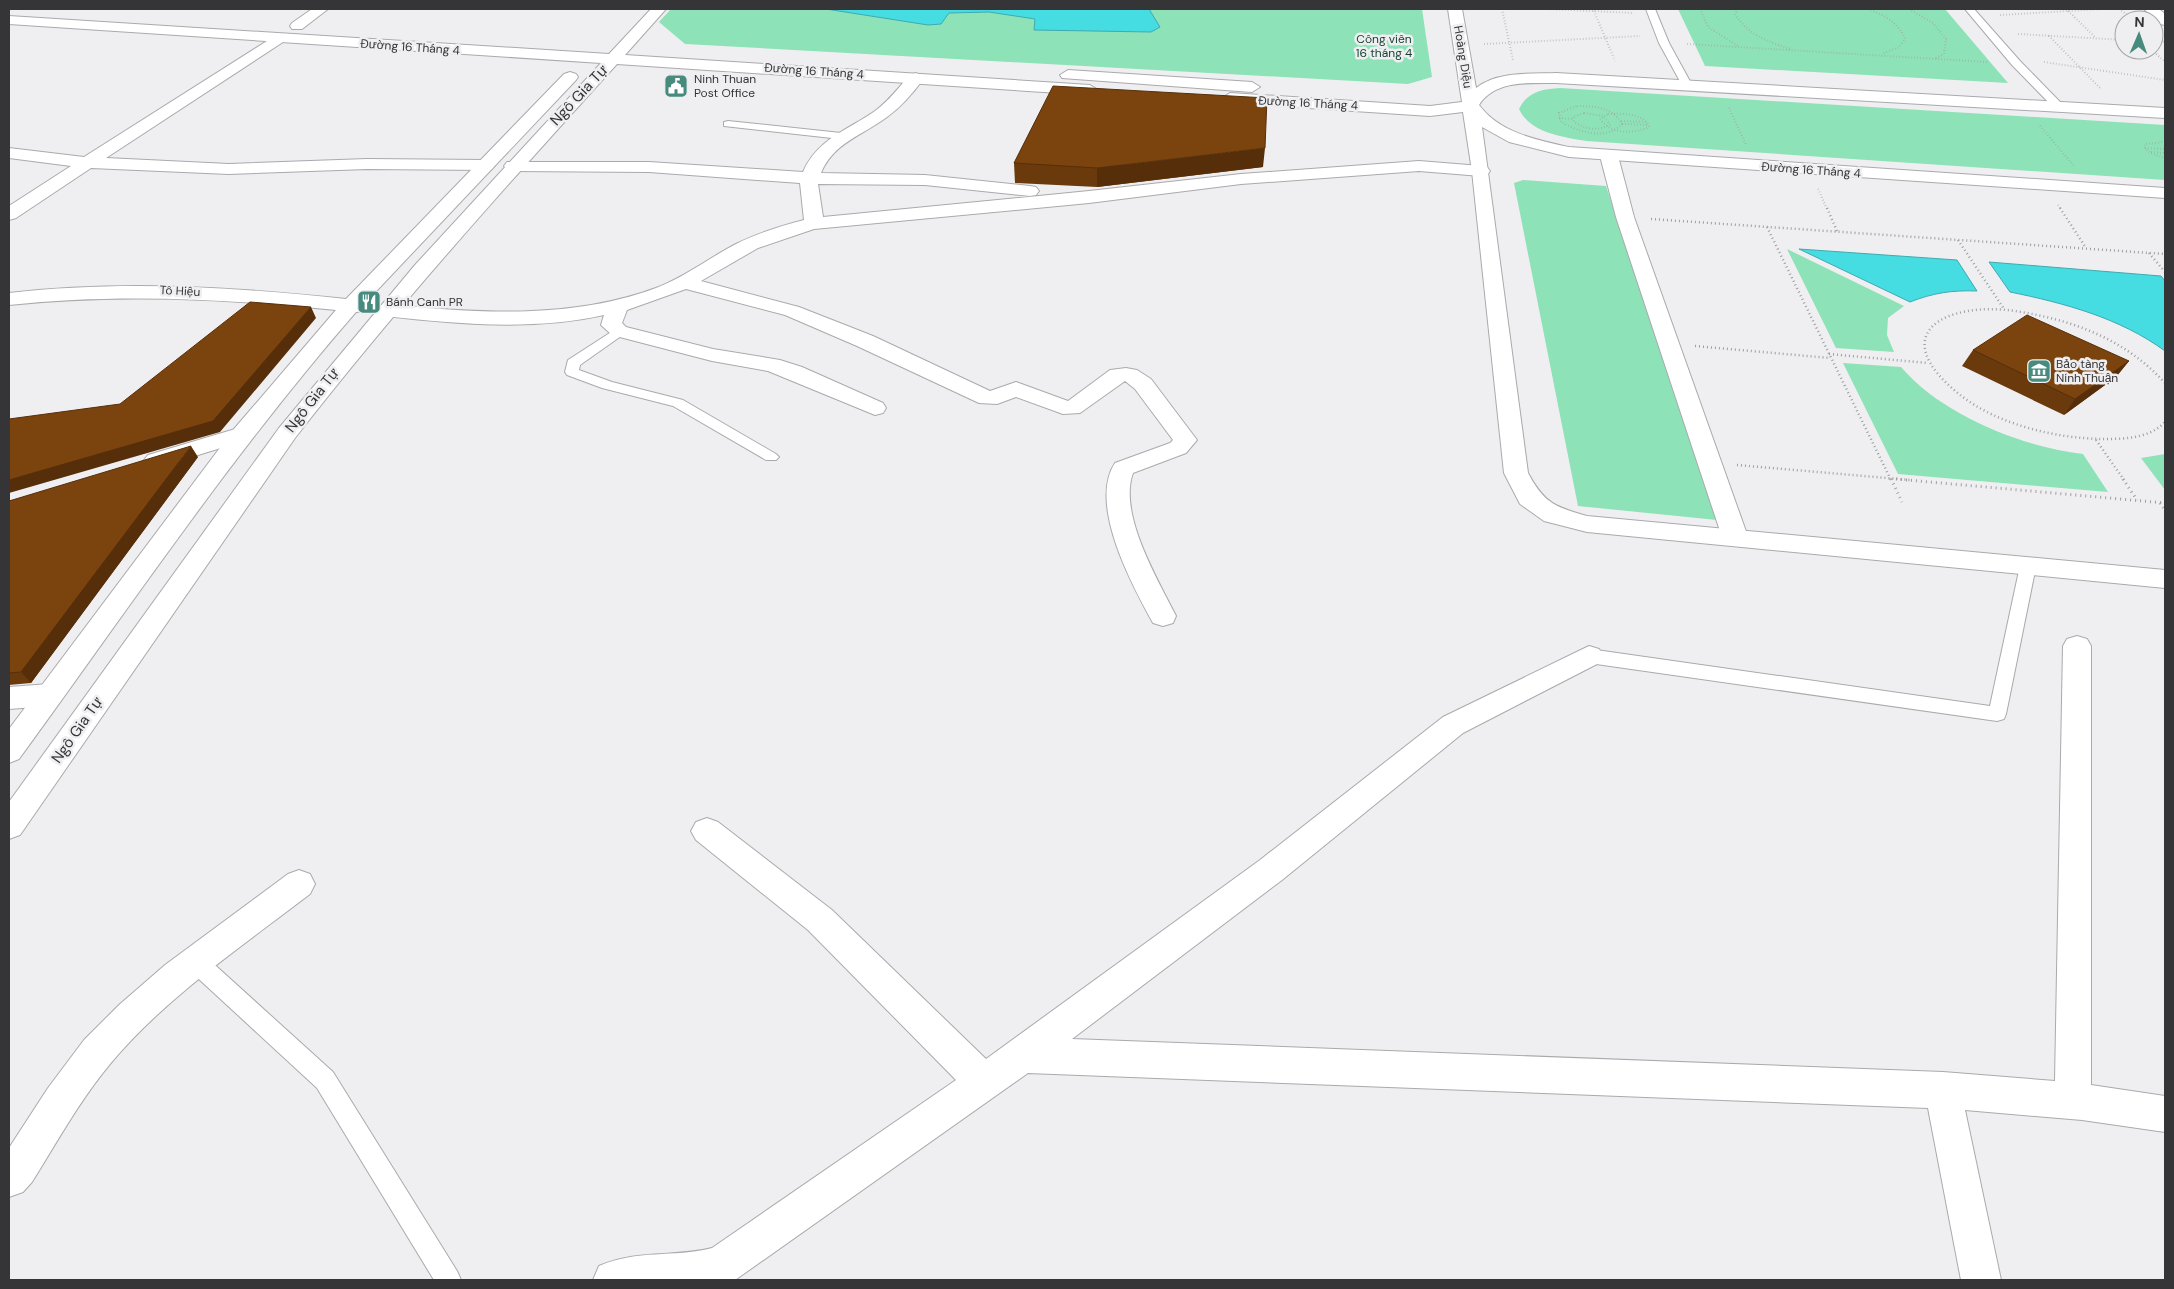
<svg xmlns="http://www.w3.org/2000/svg" width="2174" height="1289" font-family="'DM Sans',sans-serif">
<style>
.green{fill:#8ee2b7}
.water{fill:#45dce2;stroke:#40aaaf}
.lines{fill:none;stroke-linecap:round;stroke-linejoin:round}
.lane-casing{stroke:#aaaaad;stroke-width:2}
.street-casing{stroke:#aaaaad;stroke-width:2}
.secondary-casing{stroke:#aaaaad;stroke-width:2}
.path-far2{stroke:#9e9ea0;stroke-width:2;stroke-dasharray:0.5 2.5;stroke-linecap:butt}
.path-far1{stroke:#9e9ea0;stroke-width:2.5;stroke-dasharray:1 3;stroke-linecap:butt}
.path{stroke:#9e9ea0;stroke-width:3;stroke-dasharray:1 4;stroke-linecap:butt}
.lane{fill:#fff;fill-rule:evenodd}
.street{fill:#fff;fill-rule:evenodd}
.secondary{fill:#fff;fill-rule:evenodd}
.wall{fill:#6a3a0c}
.shaded-wall{fill:#562f0a}
.building{fill:#7b430e;stroke:#562f0a}
.labels{text-anchor:middle;stroke-width:5;stroke-linejoin:round;paint-order:stroke}
.far-park-label{font-size:12px;fill:#123f2b;stroke:#efeff2}
.far-street-label{font-size:12px;fill:#353537;stroke:#efeff2}
.far-poi-label{font-size:12px;fill:#353537;stroke:#efeff2;text-anchor:start}
.street-label{font-size:15px;fill:#353537;stroke:#efeff2}
</style>
<rect width="100%" height="100%" fill="#efeff2"/>
<path class="green" d="M671 9H1422L1432 77 1408 84 685 44 659 22Z
M1678 9H1945L2008 83 1705 66Z
M1560 88 2165 125V180L1586 141C1563 137 1530 133 1519 109 1527 92 1542 89 1560 88Z
M1523 180 1606 186 1717 520 1578 506 1514 183Z
M1787 249 1904 306 1888 318 1887 335 1894 352 1836 348Z
M1843 363 1901 367C1942 415 2022 447 2083 454L2108 492 1898 474Z
M2165 454V490L2141 458Z"/>
<path class="water" d="M826 9H1149L1160 27 1151 32 1034 30 1035 19 989 12 949 13 941 24 928 25Z
M1799 249 1957 260 1977 291C1952 290 1933 293 1910 302Z
M1989 262 2161 276 2165 281V351C2120 318 2064 303 2010 292Z"/>
<g class="lines">
<g class="lane-casing">
<path id="lane" d="M1646 9H1655L1669 43 1692 85 1691 87 1682 85 1659 43Z
M1965 9H1974L2020 61 2063 105V109H2055L2012 65Z
M728 121 841 133 846 136 841 139 724 126V122Z
M619 327 624 328 626 331 624 334 580 365 579 370 612 382 683 400 776 454 779 457 776 460H766L673 406 602 388 567 375 565 372 568 360Z
M2028 560 2034 562 2036 566 2006 714 2004 719 1997 721 1589 663 1583 661 1580 656 1583 651 1589 649 1990 706 2020 566 2022 562Z
M197 953 205 956 333 1072 457 1271 461 1280H434L317 1088 189 970 186 963 189 956Z"/>
</g>
<g class="street-casing">
<path id="street" d="M312 9H328L302 29H292L290 26 292 23Z
M278 34 286 39 283 42 106 158 229 164 367 159 486 160 492 161 495 165 492 169 486 170 367 169 229 174 91 168 16 218 9 220V206L71 166 9 158V148L84 157Z
M916 73 924 78C914 92 901 107 887 117 863 135 833 143 821 173L925 175 1030 186 1036 187 1039 191 1036 195 1030 196 925 185 818 184 823 217 1089 191 1241 174 1419 161 1481 166 1487 167 1490 171 1487 175 1481 176 1419 171 1241 184 1089 203 814 229 758 248 701 281 799 307 873 336 990 391 1016 382 1068 401 1110 370 1126 368 1137 370 1151 379 1197 440 1186 453 1133 473C1118 514 1158 580 1176 616L1173 623 1163 626 1153 623C1132 585 1088 504 1115 463L1170 443 1173 440 1135 389 1125 381 1080 413 1063 414 1016 397 997 404 979 403 857 346 785 315 686 289 627 310 622 323 626 327 713 349 780 360 802 367 883 403 886 408 883 413 875 415 768 371 712 361 612 335 601 325 604 315C533 331 457 324 385 316L378 314 375 310 378 306 385 304C475 313 570 320 656 288 685 277 709 258 736 244 758 233 781 226 804 220L800 183 649 172 513 171 507 170 504 166 507 162H649L803 172C817 139 848 130 875 111 889 101 899 87 910 75Z
M1609 151 1615 152 1618 156 1634 217 1748 537 1744 543 1735 546 1726 543 1722 537 1616 217 1600 156 1603 152Z
M242 427 250 429 254 434 250 439 156 468 148 465 144 460 148 455Z
M2077 636 2087 639 2091 646V1085L2165 1096V1132L2082 1120 1965 1110 2001 1280H1961L1928 1108 1028 1073 735 1280H593L599 1266C638 1249 672 1258 712 1248L956 1080 808 930 696 840 691 831 696 822 707 818 718 822 832 910 986 1059 1260 860 1443 717 1589 646 1599 649 1603 656 1599 663 1463 733 1282 880 1072 1039 1943 1072 2055 1081 2063 646 2067 639Z
M49 684 59 687 63 695 59 703 49 706 9 709V687Z
M299 870 310 874 315 884 310 894C241 947 166 997 110 1064 80 1100 57 1142 32 1182L23 1192 9 1197V1148L48 1088 84 1040 119 1005 165 965 288 874Z"/>
</g>
<g class="secondary-casing">
<path id="secondary" d="M651 9H666L625 55 1090 85 1098 90 1090 95 617 64C506 186 396 308 295 438L20 835 9 839V802L279 428 415 265 601 63 9 24V16L609 54Z
M1448 9H1462L1476 88C1497 71 1531 74 1556 73L2165 108V118L1556 83C1529 83 1495 80 1479 105 1500 133 1537 140 1569 147L2165 188V198L1569 157 1509 142 1482 127 1528 473C1544 503 1555 507 1587 516L2165 570V588L1587 532 1544 521 1520 504 1504 473 1472 171 1463 112 1430 116 1230 103 1222 98 1230 93 1430 106 1462 102Z
M2144 9H2159L2165 14V25L2160 24Z
M1068 70 1252 82 1260 87 1252 92 1062 78 1060 75Z
M570 72 576 74 578 77 576 80 366 302 373 307 370 311 356 312C233 453 129 608 19 759L9 763V729L234 429 336 310C226 299 119 293 9 305V293C122 280 233 287 346 299L564 74Z"/>
</g>
<path class="path-far2" d="M1502 9 1513 60
M1547 9 1634 13
M1700 9 1708 27 1738 46
M1738 9 1735 14C1748 35 1768 42 1791 49
M1868 9C1884 15 1898 22 1905 39L1899 47 1882 54
M1909 9 1933 23 1946 39 1944 54 1936 58
M2066 9 2096 38
M2119 9 2132 18
M1594 11 1615 61
M2000 15 2102 9
M2018 34 2124 40
M2049 36 2101 89
M2154 41 2165 42
M1484 44 1640 36
M1687 44 1988 62
M2152 50 2165 62
M2044 62 2165 80
M1577 106C1594 106 1613 107 1622 124 1606 141 1579 132 1561 122L1559 113Z
M1729 108 1746 145
M1584 113 1603 116 1610 124C1599 132 1585 129 1574 122L1573 117Z
M1608 114C1620 113 1645 113 1649 127 1632 134 1612 135 1600 119Z
M1559 118 1572 119
M1621 121 1647 122
M1622 124 1649 125
M2040 126 2075 167
M2165 142 2145 144 2144 147 2150 153 2165 158
M2145 148 2165 149
M2151 152 2165 153
M1818 189 1827 209
M2058 205 2061 209"/>
<path class="path-far1" d="M1827 208 1837 231
M2060 208 2086 248
M1651 219 2165 254
M1767 227 1891 480
M1958 240 2004 309
M2149 253 2165 272
M1695 346 1830 358
M1829 354 1928 363
M2165 383C2125 339 2073 320 2015 311 1947 301 1883 333 1959 394 1996 424 2054 438 2101 439 2123 439 2149 439 2165 422
M2096 440 2124 480
M1737 465 1910 480"/>
<path class="path" d="M1891 479 1902 502
M1896 479 2165 503
M2123 479 2137 500
M2160 503 2165 510"/>
<use href="#lane" class="lane"/>
<use href="#street" class="street"/>
<use href="#secondary" class="secondary"/>
</g>
<path class="wall" d="M1014 163 1263 167 1097 187 1015 183Z
M1973 350 2129 361 2116 377 2064 415 1962 366Z
M198 457 31 683 9 685V501Z"/>
<path class="shaded-wall" d="M1265 148 1263 167 1097 187V168Z
M311 307 316 318 220 432 9 493V480Z
M2129 361 2116 377 2064 415 2075 399Z
M191 446 198 457 31 683 21 672Z"/>
<path class="building" d="M1053 86 1267 98 1265 148 1097 168 1014 163Z
M250 302 311 307 213 421 9 480V419L120 404Z
M2027 315 2129 361 2075 399 1973 350Z
M191 446 21 672 9 673V501Z"/>
<defs>
<g id="civic-square" transform="scale(1.25)"><rect x="-9" y="-9" width="18" height="18" rx="4" fill="#478b7e" stroke="#efeff2"/><path d="M-.6-6.5H3V-4.5H.6V-3L4-1V1h2V6H-6V1h2V-1L-.6-3ZM-1.2 2.5V6h2.4V2.5Z" fill="#fff"/></g>
<g id="restaurant-square" transform="scale(1.25)"><rect x="-9" y="-9" width="18" height="18" rx="4" fill="#478b7e" stroke="#efeff2"/><path d="M-5-6h1v4h1v-4h1v4h1v-4h1v5L-1.5 .5V6h-2V.5L-5-1ZM5-6V6H3V1.5H1.5Q1.5-4 5-6Z" fill="#fff"/></g>
<g id="museum-square" transform="scale(1.25)"><rect x="-9" y="-9" width="18" height="18" rx="4" fill="#478b7e" stroke="#efeff2"/><path d="M0-6L6-3V-2H-6V-3ZM-5-1h2V3h-2ZM-1-1h2V3h-2ZM3-1h2V3H3ZM-6 4H6V6H-6Z" fill="#fff"/></g>
</defs>
<g fill-rule="evenodd">
<use href="#civic-square" x="676" y="86"/>
<use href="#restaurant-square" x="369" y="302"/>
<use href="#museum-square" x="2039" y="371"/>
</g>
<g class="labels">
<g class="far-park-label">
<text x="1384" y="43">Công viên<tspan x="1384" dy="14">16 tháng 4</tspan></text>
</g>
<g class="far-street-label">
<text transform="translate(410 47) rotate(4)" y="4">Đường 16 Tháng 4</text>
<text transform="translate(1463 57) rotate(81)" y="4">Hoàng Diệu</text>
<text transform="translate(814 71) rotate(4)" y="4">Đường 16 Tháng 4</text>
<text transform="translate(1308 103) rotate(3)" y="4">Đường 16 Tháng 4</text>
<text transform="translate(1811 170) rotate(4)" y="4">Đường 16 Tháng 4</text>
<text transform="translate(180 291) rotate(3)" y="4">Tô Hiệu</text>
</g>
<g class="far-poi-label">
<text x="694" y="83">Ninh Thuan<tspan x="694" dy="14">Post Office</tspan></text>
<text x="386" y="306">Bánh Canh PR</text>
<text x="2056" y="368">Bảo tàng<tspan x="2056" dy="14">Ninh Thuận</tspan></text>
</g>
<g class="street-label">
<text transform="translate(579 95) rotate(-47)" y="5">Ngô Gia Tự</text>
<text transform="translate(312 400) rotate(-52)" y="5">Ngô Gia Tự</text>
<text transform="translate(77 730) rotate(-55)" y="5">Ngô Gia Tự</text>
</g>
</g>
<rect width="2174" height="1289" fill="none" stroke="#353537" stroke-width="20"/>
<g transform="translate(2139 35) rotate(2)"><circle r="24" fill="#efeff2" stroke="#a5a5a7"/>
<path d="M0-4L9 19L0 12L-9 19Z" fill="#478b7e"/>
<text y="-8" font-size="14" font-weight="bold" text-anchor="middle" fill="#353537">N</text>
</g>
</svg>
